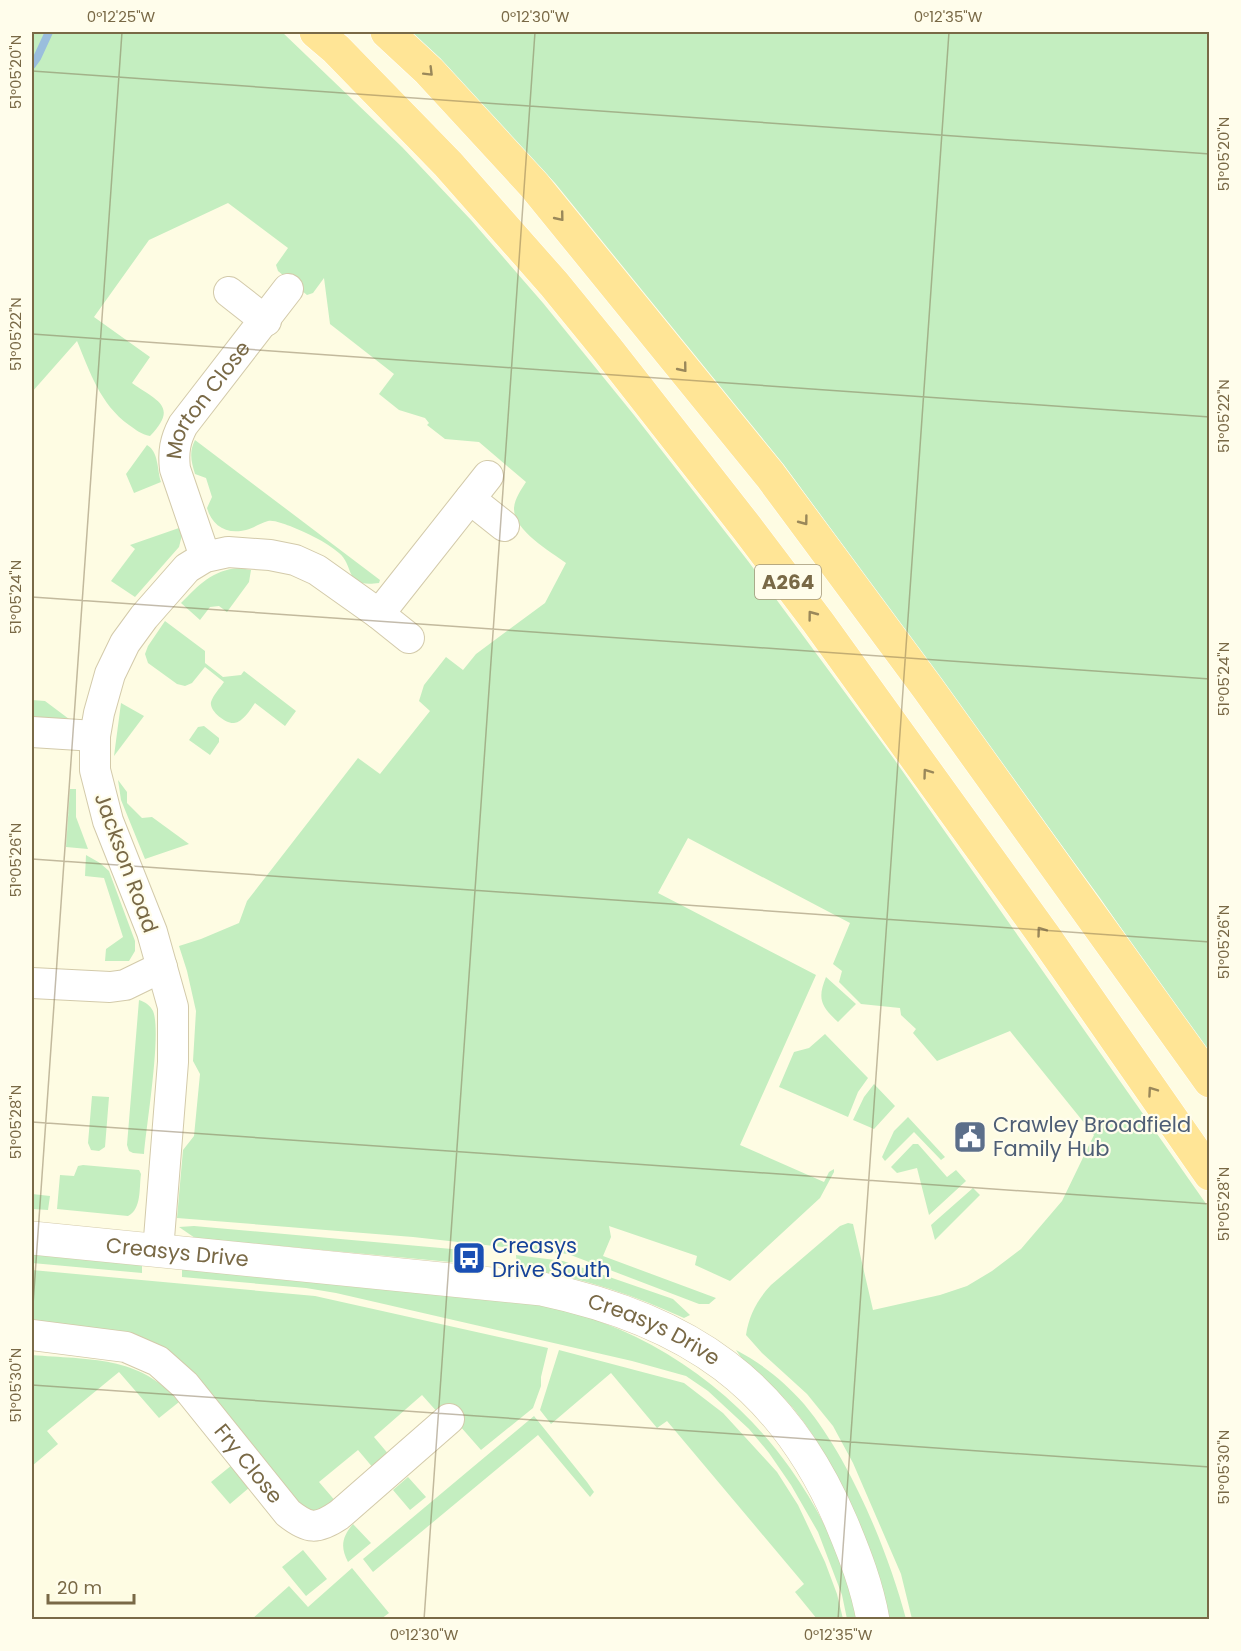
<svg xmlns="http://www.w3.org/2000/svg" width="1241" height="1651" font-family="Poppins,sans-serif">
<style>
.green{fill:#c4eec0}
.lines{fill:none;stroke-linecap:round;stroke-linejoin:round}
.stream{stroke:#9abedd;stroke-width:8}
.minor-casing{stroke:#d3caaa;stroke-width:32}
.tertiary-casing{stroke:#d3caaa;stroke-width:34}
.trunk-casing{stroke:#fff;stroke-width:34}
.minor{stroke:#fff;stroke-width:30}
.tertiary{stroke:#fff;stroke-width:33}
.trunk{stroke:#ffe596;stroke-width:33}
.oneway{stroke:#9a885a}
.ticks{fill:none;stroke:#796946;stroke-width:1.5;stroke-opacity:0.45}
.labels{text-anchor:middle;stroke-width:4.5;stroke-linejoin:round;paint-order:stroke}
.shield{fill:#fffdeb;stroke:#a19578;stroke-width:1.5}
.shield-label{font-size:20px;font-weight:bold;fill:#796946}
.street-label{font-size:21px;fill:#796946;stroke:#fffdeb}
.service-label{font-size:21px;fill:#4e5e75;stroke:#fffdeb;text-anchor:start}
.transit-label{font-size:21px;fill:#164399;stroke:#fffdeb;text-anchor:start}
.neatline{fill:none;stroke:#796946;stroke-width:2}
.ticks-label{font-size:15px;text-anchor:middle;fill:#796946}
</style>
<rect width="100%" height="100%" fill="#fefce3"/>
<path class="green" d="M32 32H282L402 147 471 220 543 303 634 415 748 561 894 759 1209 1208V1619H912L901 1574 853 1463 833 1426 807 1394 762 1353 746 1335C749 1315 757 1300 771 1285L840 1226 848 1223 853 1224 873 1310 940 1295 967 1286 992 1271 1021 1249 1062 1201 1094 1135 1010 1031 937 1061 913 1033 916 1029 901 1015 900 1008 861 1004 839 982 842 971 833 964 850 923 688 838 658 893 816 975 740 1145 824 1182 829 1172 834 1169V1172L820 1198 730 1281 695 1265 697 1256 609 1226 611 1237 603 1256 716 1298 709 1304H699L568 1254 413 1237 177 1218 183 1150 194 1136 200 1074 193 1061 196 1011 187 971 179 946 201 939 239 923 247 901 358 758 380 774 430 711 419 701 424 685 446 657 463 670 476 654 545 603 566 563C550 551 513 530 514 508 515 498 521 490 526 482L479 442 445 439 427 425 429 423 425 418 399 410 379 394 394 374 330 324 324 278 313 293 307 295 278 271 276 265 288 248 228 203 149 240 94 317 150 357 132 383C157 401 179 406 150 436 141 434 136 430 129 425 100 404 90 372 77 341L32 392Z
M411 32H1209V1055L1100 898 784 465 555 183Z
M195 440 380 580 379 583C343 588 355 566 339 553 325 541 307 533 290 526 283 524 275 520 268 521 260 523 254 528 246 530 227 535 212 526 207 508L212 497 206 478 195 474C191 461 189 452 195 440Z
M147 445C159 452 157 470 161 482L134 493 126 474Z
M179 528 182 535 179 547 135 597 111 581 135 549 130 545Z
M239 568 251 570 249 582 227 612 219 606 210 607 200 620 181 603C199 585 212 570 239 568Z
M165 621 205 651V663L223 677 241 675 244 671 296 711 285 726 255 703C250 710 243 722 234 723 226 724 209 711 211 702 213 695 220 688 224 682L205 667 192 683 185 686 177 684 148 663 145 654 148 646Z
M32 700 45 701 69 719 32 717Z
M121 703 144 716 114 756Z
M204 726 219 738V742L210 755 189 740 198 727Z
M118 780 127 792V803L142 818 152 817 189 844 145 859 121 800Z
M70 789H76V817L88 849 66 847Z
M86 855 100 863 109 871 135 941V951L129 961H105L106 949 123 937 104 878 85 876Z
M826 977 856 1004 838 1022C821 1006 817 999 826 977Z
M139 1000C145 1002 150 1005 153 1011 162 1032 146 1127 144 1154L133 1153 129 1151 127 1145Z
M825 1034 868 1078 858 1092 848 1117 779 1087 794 1052 809 1048Z
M874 1084 895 1106 874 1129 853 1120 864 1097Z
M92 1096 109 1097 105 1147 99 1151 91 1150 88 1143Z
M908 1117 945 1157 941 1160 914 1132 885 1161 882 1157 894 1131Z
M913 1144H918L947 1177 956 1170 966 1181 929 1215 917 1168 897 1173 891 1167Z
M83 1165 139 1170 141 1174C139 1187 142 1209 128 1216L57 1209 60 1175 74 1176 78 1166Z
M973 1188 980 1195 935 1240 931 1225Z
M32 1194 50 1196 48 1210 32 1209Z
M194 1226 463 1250 461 1263 195 1238 179 1227Z
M32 1253 142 1264V1273L32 1263Z
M516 1255 563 1261 673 1299 690 1315 684 1318C631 1294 575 1275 517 1268Z
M182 1268C254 1275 326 1282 398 1289 437 1293 477 1295 515 1300 625 1315 726 1377 790 1468 822 1513 847 1565 857 1619H847L842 1595 818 1532 791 1485 769 1453 749 1429 708 1391 686 1376 632 1361 336 1293 306 1288 182 1277Z
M32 1270 315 1296 548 1348 541 1377V1386L533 1408 481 1450 445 1409 439 1414 422 1395 374 1437 390 1456 374 1469 358 1450 319 1482 337 1503C320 1512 313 1514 297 1502L200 1383 32 1326Z
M559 1350 684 1383 723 1413 777 1472 798 1505 825 1562 837 1594 843 1619H817L795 1592 804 1584 667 1421 657 1428 611 1373 551 1424 540 1410Z
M736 1350C761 1363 785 1382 804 1404 850 1459 888 1551 906 1619H889C883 1587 872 1558 860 1528 842 1485 823 1445 793 1408 776 1387 750 1373 736 1350Z
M32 1355C88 1360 140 1355 179 1402L159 1418 119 1372 47 1431 58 1444 32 1466Z
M534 1416 587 1482 594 1492 590 1497 538 1435 373 1572 363 1559Z
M232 1465 250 1487 230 1504 211 1482Z
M408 1477 426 1497 410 1510 393 1490Z
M353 1524 371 1543 348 1562C340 1547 342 1537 353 1524Z
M303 1550 327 1579 306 1596 282 1567Z
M352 1568 389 1613 381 1619H252L289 1586 308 1607Z"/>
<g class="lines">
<path class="stream" d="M32 65 37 58 49 32"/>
<g class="minor-casing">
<g id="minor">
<path d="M229 292 266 321"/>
<path d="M470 499 504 526"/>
<path id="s1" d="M205 557 175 469C173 452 175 440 183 425L288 289"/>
<path d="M379 614 409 638"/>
<path d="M32 732 95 736"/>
<path d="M32 983 110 987 125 985 162 967"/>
<path d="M158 1251 173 1062V1007L152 932 108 821 95 770V736L99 713 110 674 125 643 144 617 187 568 205 557 228 552 270 555 295 560 317 570 379 614 488 476"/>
<path id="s2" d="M32 1335 126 1347 158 1361 185 1385 288 1513C308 1529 317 1530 339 1515L449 1419"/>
</g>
</g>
<g class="tertiary-casing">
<g id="tertiary">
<path id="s3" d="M32 1238 542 1289C688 1320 783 1384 842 1524 855 1555 867 1586 873 1620"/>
</g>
</g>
<g class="trunk-casing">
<path id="trunk" d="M316 32 336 49 448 164 554 284 607 349 747 528 818 622 1045 937 1210 1174
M387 32 429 71 534 185 770 475 927 687 1210 1081"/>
</g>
<use href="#minor" class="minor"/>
<use href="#tertiary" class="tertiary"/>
<use href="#trunk" class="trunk"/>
</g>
<defs><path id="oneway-chevron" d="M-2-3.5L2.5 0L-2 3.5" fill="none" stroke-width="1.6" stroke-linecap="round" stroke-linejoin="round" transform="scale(1.5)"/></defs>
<g class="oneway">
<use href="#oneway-chevron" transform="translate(429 72) rotate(45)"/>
<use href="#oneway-chevron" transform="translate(560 217) rotate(51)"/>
<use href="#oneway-chevron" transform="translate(683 368) rotate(51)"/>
<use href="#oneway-chevron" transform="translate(804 521) rotate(53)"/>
<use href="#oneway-chevron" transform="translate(812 615) rotate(-127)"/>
<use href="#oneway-chevron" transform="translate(927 773) rotate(-126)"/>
<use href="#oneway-chevron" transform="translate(1041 931) rotate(-126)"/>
<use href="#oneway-chevron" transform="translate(1152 1091) rotate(-125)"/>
</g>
<path class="ticks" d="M32 71 1210 154M32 334 1210 417M32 597 1210 679M32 859 1210 942M32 1122 1210 1204M32 1319 122 32M32 1385 1210 1467M424 1620 535 32M838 1620 949 32"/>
<defs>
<g id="civic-square" transform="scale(1.725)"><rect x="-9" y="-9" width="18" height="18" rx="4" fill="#5c6f8a" stroke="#fffdeb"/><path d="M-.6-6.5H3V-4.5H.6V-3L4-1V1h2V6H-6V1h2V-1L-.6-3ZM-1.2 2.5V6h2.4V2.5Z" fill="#fff"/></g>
<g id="bus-square" transform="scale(1.725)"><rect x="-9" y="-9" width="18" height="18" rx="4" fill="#1a4fb4" stroke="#fffdeb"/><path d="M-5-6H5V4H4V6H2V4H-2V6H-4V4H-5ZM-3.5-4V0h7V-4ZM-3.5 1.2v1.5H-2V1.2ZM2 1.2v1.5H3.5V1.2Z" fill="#fff"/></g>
</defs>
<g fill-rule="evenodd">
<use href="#civic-square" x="970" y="1137"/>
<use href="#bus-square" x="469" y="1258"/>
</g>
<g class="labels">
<rect class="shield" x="755" y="565" width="66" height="34" rx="4.5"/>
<g class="shield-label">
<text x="788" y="589">A264</text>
</g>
<g class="street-label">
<text dy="7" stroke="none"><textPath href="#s1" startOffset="172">Morton Close</textPath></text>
<text transform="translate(126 863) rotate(70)" y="7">Jackson Road</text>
<text dy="7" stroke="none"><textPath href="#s3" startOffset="146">Creasys Drive</textPath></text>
<text dy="7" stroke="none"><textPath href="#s3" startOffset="632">Creasys Drive</textPath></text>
<text dy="7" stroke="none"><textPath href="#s2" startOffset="267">Fry Close</textPath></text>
</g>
<g class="service-label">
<text x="993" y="1132">Crawley Broadfield<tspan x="993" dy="24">Family Hub</tspan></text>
</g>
<g class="transit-label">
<text x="492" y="1253">Creasys<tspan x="492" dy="24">Drive South</tspan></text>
</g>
</g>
<rect width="1241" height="1651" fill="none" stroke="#fffdeb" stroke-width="66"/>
<path d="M48 1594v9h86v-9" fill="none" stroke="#796946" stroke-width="3"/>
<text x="57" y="1594" font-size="18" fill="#796946" stroke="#fffdeb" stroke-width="4.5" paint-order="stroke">20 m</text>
<rect x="33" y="33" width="1175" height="1585" class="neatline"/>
<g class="ticks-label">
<text x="121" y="22">0°12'25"W</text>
<text x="535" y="22">0°12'30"W</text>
<text x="948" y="22">0°12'35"W</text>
<text transform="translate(16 72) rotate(-90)" y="5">51°05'20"N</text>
<text transform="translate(1224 154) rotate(-90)" y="5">51°05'20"N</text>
<text transform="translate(16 334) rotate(-90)" y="5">51°05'22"N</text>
<text transform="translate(1224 416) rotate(-90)" y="5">51°05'22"N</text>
<text transform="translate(16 597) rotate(-90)" y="5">51°05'24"N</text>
<text transform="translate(1224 679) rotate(-90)" y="5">51°05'24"N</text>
<text transform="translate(16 860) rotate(-90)" y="5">51°05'26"N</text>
<text transform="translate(1224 942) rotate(-90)" y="5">51°05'26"N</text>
<text transform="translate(16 1122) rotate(-90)" y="5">51°05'28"N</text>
<text transform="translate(1224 1204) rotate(-90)" y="5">51°05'28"N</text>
<text transform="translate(16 1385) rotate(-90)" y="5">51°05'30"N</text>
<text transform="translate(1224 1467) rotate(-90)" y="5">51°05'30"N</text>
<text x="424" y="1640">0°12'30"W</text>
<text x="838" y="1640">0°12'35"W</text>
</g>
</svg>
